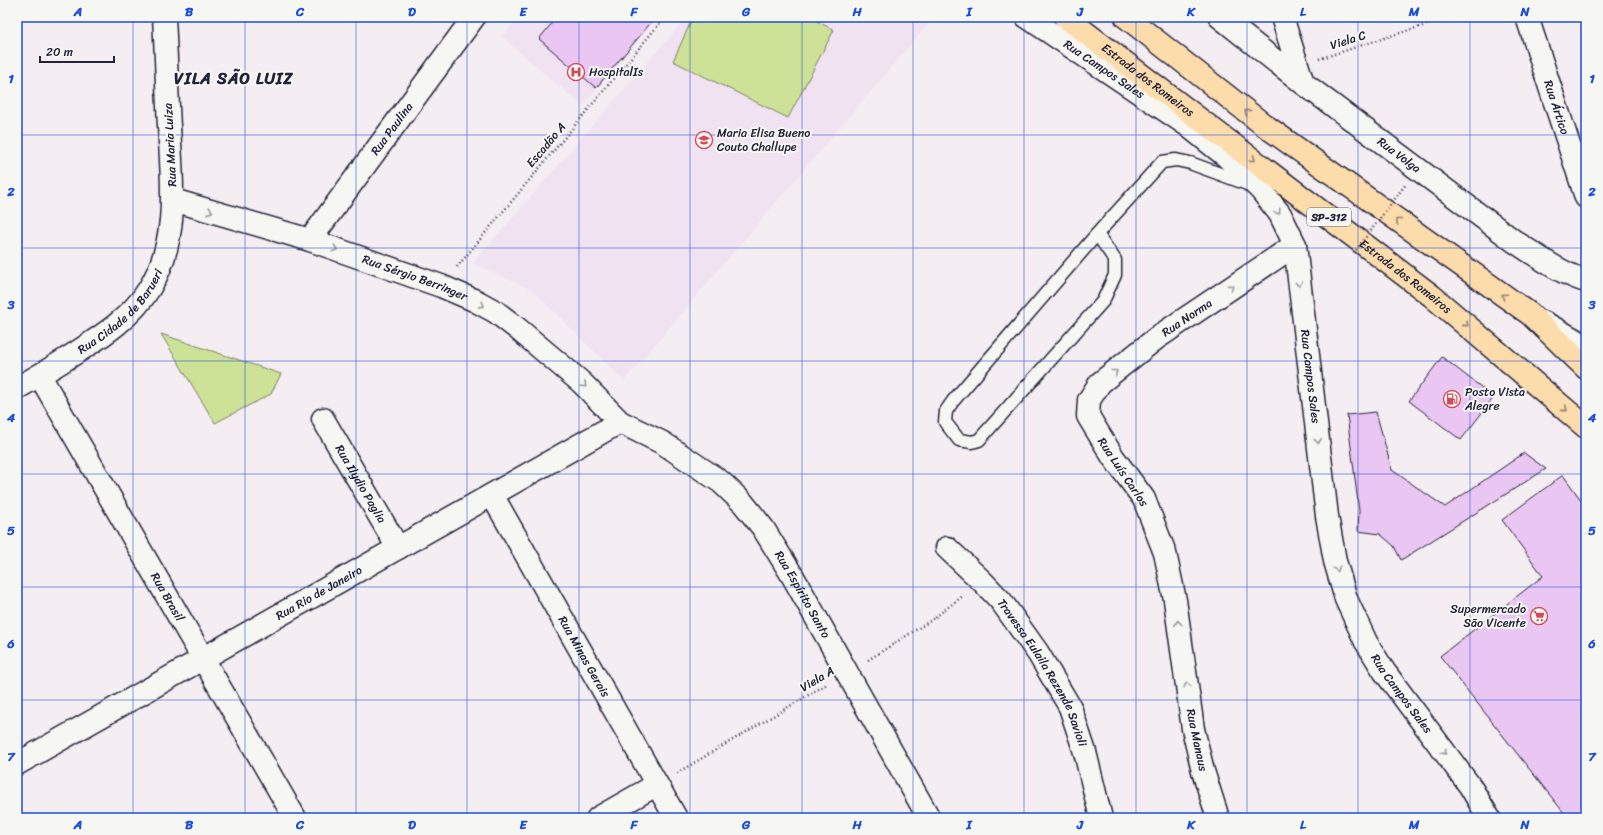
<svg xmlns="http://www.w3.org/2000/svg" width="1603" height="835" font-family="Sriracha,sans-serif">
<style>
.built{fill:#f1e2f2}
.green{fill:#cde297;stroke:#788269}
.building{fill:#eac7f3;stroke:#22223b}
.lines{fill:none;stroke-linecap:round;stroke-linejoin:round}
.lane-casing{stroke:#22223b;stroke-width:15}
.street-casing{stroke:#22223b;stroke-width:25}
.secondary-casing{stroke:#22223b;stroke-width:25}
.primary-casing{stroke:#22223b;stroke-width:25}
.path{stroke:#22223b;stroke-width:2.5;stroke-dasharray:1 3;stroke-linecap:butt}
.lane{stroke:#f6f6f2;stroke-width:12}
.street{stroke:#f6f6f2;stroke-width:22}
.secondary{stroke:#f6f6f2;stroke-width:22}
.primary{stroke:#fddcac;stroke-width:22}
.path-bridge{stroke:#22223b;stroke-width:2.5;stroke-dasharray:1 3;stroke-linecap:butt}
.oneway{stroke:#907f74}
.oneway2{stroke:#9797a0}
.grid{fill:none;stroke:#1d4ed8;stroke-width:1;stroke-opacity:0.55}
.labels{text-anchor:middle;stroke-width:4;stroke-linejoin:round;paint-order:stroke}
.shield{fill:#f6f6f2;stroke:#626272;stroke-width:1}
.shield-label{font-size:11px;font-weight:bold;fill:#22223b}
.street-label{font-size:12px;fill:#22223b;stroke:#f6f6f2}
.poi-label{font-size:12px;fill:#22223b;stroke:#f6f6f2;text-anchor:start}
.district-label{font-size:16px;font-weight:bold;letter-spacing:1px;fill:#22223b;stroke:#f6f6f2}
.neatline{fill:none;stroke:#1d4ed8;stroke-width:1.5}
.grid-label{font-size:13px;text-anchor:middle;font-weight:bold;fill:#1d4ed8}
</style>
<rect width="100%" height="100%" fill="#f4edf2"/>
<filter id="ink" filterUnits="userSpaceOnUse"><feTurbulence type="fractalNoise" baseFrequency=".025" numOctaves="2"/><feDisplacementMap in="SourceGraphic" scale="8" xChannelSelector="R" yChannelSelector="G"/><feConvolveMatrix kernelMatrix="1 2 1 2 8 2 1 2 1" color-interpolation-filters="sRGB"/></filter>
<g filter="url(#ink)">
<path class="built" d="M519 17H658L582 106 502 37Z
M687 17H934L624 381 532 290 473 263Z"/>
<path class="green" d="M693 17H809L834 30 788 118 673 61Z
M161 334 281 374 271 394 215 423Z"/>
<path class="building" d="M557 17H651L654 19 596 88 539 39Z
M1442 357 1494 397 1461 440 1409 401Z
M1376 412 1392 470 1445 507 1524 453 1546 469 1401 560 1394 546 1380 534 1358 531 1359 511 1347 415Z
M1563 475 1586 507V818H1568L1440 656 1543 576 1502 520Z"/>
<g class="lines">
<g class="lane-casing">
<path id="lane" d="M1097 234 1115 260V275L1103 301 979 440 972 442 959 440 945 422 946 411 953 401 1097 234 1162 162 1176 160 1190 163 1250 185"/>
</g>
<g class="street-casing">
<g id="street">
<path id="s1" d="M1220 17 1303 83 1514 241C1537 256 1560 273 1586 281"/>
<path d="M1282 17 1303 83"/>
<path id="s2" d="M1527 17 1586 197"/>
<path id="s3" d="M173 200 310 240 441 286 476 301 496 312 518 329 582 383 620 422 663 443 721 482 743 503 763 528 792 575 929 818"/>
<path id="s4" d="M310 240 474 17"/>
<path d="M1543 322 1586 346"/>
<path id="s5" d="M40 376 295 818"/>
<path id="s6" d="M17 388C37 377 55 366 74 354 102 336 131 318 149 289 180 240 172 181 169 126 167 90 166 53 164 17"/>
<path id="s7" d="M323 419 398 548"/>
<path id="s8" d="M492 495 676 818"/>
<path id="s9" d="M947 548 983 582 1001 601 1038 653 1070 707 1085 752 1101 818"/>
<path id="s10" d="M17 764 620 422"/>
<path d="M598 818 656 785"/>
<path id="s11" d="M1218 818 1203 771 1193 729 1175 600 1165 553 1144 499 1113 457 1088 416 1089 400 1100 383 1158 337 1295 245"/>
</g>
</g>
<g class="secondary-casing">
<g id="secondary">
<path id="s12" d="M1027 17 1187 125 1227 157 1260 189 1280 214 1295 245 1327 516 1335 561 1346 599 1366 642 1384 671 1470 786 1489 818"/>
</g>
</g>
<g class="primary-casing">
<g id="primary">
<path id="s13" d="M1065 17 1432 296 1586 427"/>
<path d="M1126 17 1264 125 1530 314 1586 368"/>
</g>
</g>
<path class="path" d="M1319 59 1450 17
M457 267 665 17
M868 660 930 621 963 596
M677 773 827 684"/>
<use href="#lane" class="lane"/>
<use href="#street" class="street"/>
<use href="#secondary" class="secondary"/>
<use href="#primary" class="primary"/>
<path class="path-bridge" d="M1356 250 1406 184"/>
</g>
<defs><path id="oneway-chevron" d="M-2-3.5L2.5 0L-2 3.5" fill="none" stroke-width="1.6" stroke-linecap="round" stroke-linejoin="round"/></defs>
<g class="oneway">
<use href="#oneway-chevron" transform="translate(1247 112) rotate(-142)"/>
<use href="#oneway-chevron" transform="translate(1253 159) rotate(37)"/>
<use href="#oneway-chevron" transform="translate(1398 221) rotate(-145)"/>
<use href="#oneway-chevron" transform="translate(1504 296) rotate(-145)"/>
<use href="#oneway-chevron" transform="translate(1466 324) rotate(40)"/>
<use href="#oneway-chevron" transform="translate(1565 409) rotate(40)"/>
</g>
<g class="oneway2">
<use href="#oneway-chevron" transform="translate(210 211) rotate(16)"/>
<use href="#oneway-chevron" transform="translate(1278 212) rotate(56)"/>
<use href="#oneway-chevron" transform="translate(335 249) rotate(19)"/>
<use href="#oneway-chevron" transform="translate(1299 284) rotate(83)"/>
<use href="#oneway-chevron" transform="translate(1231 287) rotate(-34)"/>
<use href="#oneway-chevron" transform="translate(482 305) rotate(30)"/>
<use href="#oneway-chevron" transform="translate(1115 372) rotate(-39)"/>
<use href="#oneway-chevron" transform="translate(584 385) rotate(44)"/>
<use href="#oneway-chevron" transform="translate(1318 441) rotate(83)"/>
<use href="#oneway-chevron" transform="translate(1337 569) rotate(73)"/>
<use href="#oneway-chevron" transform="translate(1178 623) rotate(-97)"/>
<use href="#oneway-chevron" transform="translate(1187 685) rotate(-99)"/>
<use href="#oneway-chevron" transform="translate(1444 752) rotate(53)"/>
</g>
</g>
<path class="grid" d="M133 17V818M245 17V818M356 17V818M467 17V818M579 17V818M690 17V818M802 17V818M913 17V818M1024 17V818M1136 17V818M1247 17V818M1358 17V818M1470 17V818M17 135H1586M17 248H1586M17 361H1586M17 474H1586M17 587H1586M17 700H1586"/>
<defs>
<g id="hospital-ring" transform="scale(0.9)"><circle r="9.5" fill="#f6f6f2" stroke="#d1495b" stroke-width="1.5"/><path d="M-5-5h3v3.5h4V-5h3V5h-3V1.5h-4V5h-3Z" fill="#d1495b"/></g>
<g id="school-ring" transform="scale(0.9)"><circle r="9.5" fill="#f6f6f2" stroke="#d1495b" stroke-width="1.5"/><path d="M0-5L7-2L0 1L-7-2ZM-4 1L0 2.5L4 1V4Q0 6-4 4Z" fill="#d1495b"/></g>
<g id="fuel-ring" transform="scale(0.9)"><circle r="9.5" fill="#f6f6f2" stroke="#d1495b" stroke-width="1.5"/><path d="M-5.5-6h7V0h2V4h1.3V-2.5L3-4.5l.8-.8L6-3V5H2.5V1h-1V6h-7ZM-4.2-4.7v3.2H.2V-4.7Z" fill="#d1495b"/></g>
<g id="supermarket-ring" transform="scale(0.9)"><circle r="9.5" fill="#f6f6f2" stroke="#d1495b" stroke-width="1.5"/><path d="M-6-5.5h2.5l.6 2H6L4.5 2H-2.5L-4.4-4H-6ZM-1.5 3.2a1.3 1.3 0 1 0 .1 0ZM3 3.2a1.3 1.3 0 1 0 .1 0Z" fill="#d1495b"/></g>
</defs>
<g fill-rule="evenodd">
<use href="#hospital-ring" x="576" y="72"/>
<use href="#school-ring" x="704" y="140"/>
<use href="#fuel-ring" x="1452" y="399"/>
<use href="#supermarket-ring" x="1539" y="616"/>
</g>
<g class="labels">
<rect class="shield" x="1307" y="208" width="44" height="18" rx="3"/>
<g class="shield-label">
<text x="1329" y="221">SP-312</text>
</g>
<g class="street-label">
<text transform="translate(1348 40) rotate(-18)" y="4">Viela C</text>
<text dy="4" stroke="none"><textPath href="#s12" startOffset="93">Rua Campos Sales</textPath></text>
<text dy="4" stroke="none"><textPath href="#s13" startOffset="104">Estrada dos Romeiros</textPath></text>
<text dy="4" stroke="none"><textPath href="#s2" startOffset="95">Rua Ártico</textPath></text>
<text dy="4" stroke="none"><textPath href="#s4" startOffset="138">Rua Paulina</textPath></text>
<text transform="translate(170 145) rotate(-93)" y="4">Rua Maria Luiza</text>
<text transform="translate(546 145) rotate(-50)" y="4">Escadão A</text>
<text dy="4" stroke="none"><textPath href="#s1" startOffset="226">Rua Volga</textPath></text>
<text dy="4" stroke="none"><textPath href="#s13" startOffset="428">Estrada dos Romeiros</textPath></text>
<text dy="4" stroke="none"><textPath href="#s3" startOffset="254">Rua Sérgio Berringer</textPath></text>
<text dy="4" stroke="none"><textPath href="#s6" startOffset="130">Rua Cidade de Barueri</textPath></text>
<text dy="4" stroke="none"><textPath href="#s11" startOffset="574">Rua Norma</textPath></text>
<text dy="4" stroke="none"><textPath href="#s12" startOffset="489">Rua Campos Sales</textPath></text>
<text transform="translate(1123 472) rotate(56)" y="4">Rua Luís Carlos</text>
<text dy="4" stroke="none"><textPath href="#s7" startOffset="75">Rua Ilydio Paglia</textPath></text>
<text dy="4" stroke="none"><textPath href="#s10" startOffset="347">Rua Rio de Janeiro</textPath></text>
<text dy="4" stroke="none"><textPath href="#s3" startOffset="766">Rua Espírito Santo</textPath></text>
<text dy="4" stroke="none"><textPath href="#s5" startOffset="255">Rua Brasil</textPath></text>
<text dy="4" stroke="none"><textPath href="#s8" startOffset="186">Rua Minas Gerais</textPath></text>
<text dy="4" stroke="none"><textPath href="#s9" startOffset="159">Travessa Eulaila Rezende Savioli</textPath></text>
<text transform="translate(817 679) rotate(-31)" y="4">Viela A</text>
<text dy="4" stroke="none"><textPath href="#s12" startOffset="825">Rua Campos Sales</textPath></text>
<text transform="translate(1197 740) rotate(78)" y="4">Rua Manaus</text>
</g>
<g class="poi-label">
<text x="589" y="76">HospitalIs</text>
<text x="717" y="137">Maria Elisa Bueno<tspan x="717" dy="14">Couto Challupe</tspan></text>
<text x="1465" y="396">Posto Vista<tspan x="1465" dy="14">Alegre</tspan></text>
<text x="1526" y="613" text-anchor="end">Supermercado<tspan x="1526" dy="14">São Vicente</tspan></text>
</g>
<g class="district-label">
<text x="234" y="84">VILA SÃO LUIZ</text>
</g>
</g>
<rect width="1603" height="835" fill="none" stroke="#f6f6f2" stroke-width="44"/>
<path d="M40 56v6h74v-6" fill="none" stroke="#22223b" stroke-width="2"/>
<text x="46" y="56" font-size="12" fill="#22223b" stroke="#f6f6f2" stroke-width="3" paint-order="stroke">20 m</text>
<rect x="22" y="22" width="1559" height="791" class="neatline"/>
<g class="grid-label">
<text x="78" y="16">A</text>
<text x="189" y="16">B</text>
<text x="300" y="16">C</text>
<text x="412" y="16">D</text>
<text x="523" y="16">E</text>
<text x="634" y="16">F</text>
<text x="746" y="16">G</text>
<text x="857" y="16">H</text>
<text x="969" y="16">I</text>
<text x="1080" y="16">J</text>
<text x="1191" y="16">K</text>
<text x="1303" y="16">L</text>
<text x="1414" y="16">M</text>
<text x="1525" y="16">N</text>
<text x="11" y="83">1</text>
<text x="1592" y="83">1</text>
<text x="11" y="196">2</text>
<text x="1592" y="196">2</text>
<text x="11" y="309">3</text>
<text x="1592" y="309">3</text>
<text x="11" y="422">4</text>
<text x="1592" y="422">4</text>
<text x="11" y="535">5</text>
<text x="1592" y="535">5</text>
<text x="11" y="648">6</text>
<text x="1592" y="648">6</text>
<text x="11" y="761">7</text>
<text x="1592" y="761">7</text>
<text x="78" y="829">A</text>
<text x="189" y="829">B</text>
<text x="300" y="829">C</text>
<text x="412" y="829">D</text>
<text x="523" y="829">E</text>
<text x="634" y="829">F</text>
<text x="746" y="829">G</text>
<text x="857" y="829">H</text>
<text x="969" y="829">I</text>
<text x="1080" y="829">J</text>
<text x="1191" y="829">K</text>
<text x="1303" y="829">L</text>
<text x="1414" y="829">M</text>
<text x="1525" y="829">N</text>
</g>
</svg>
